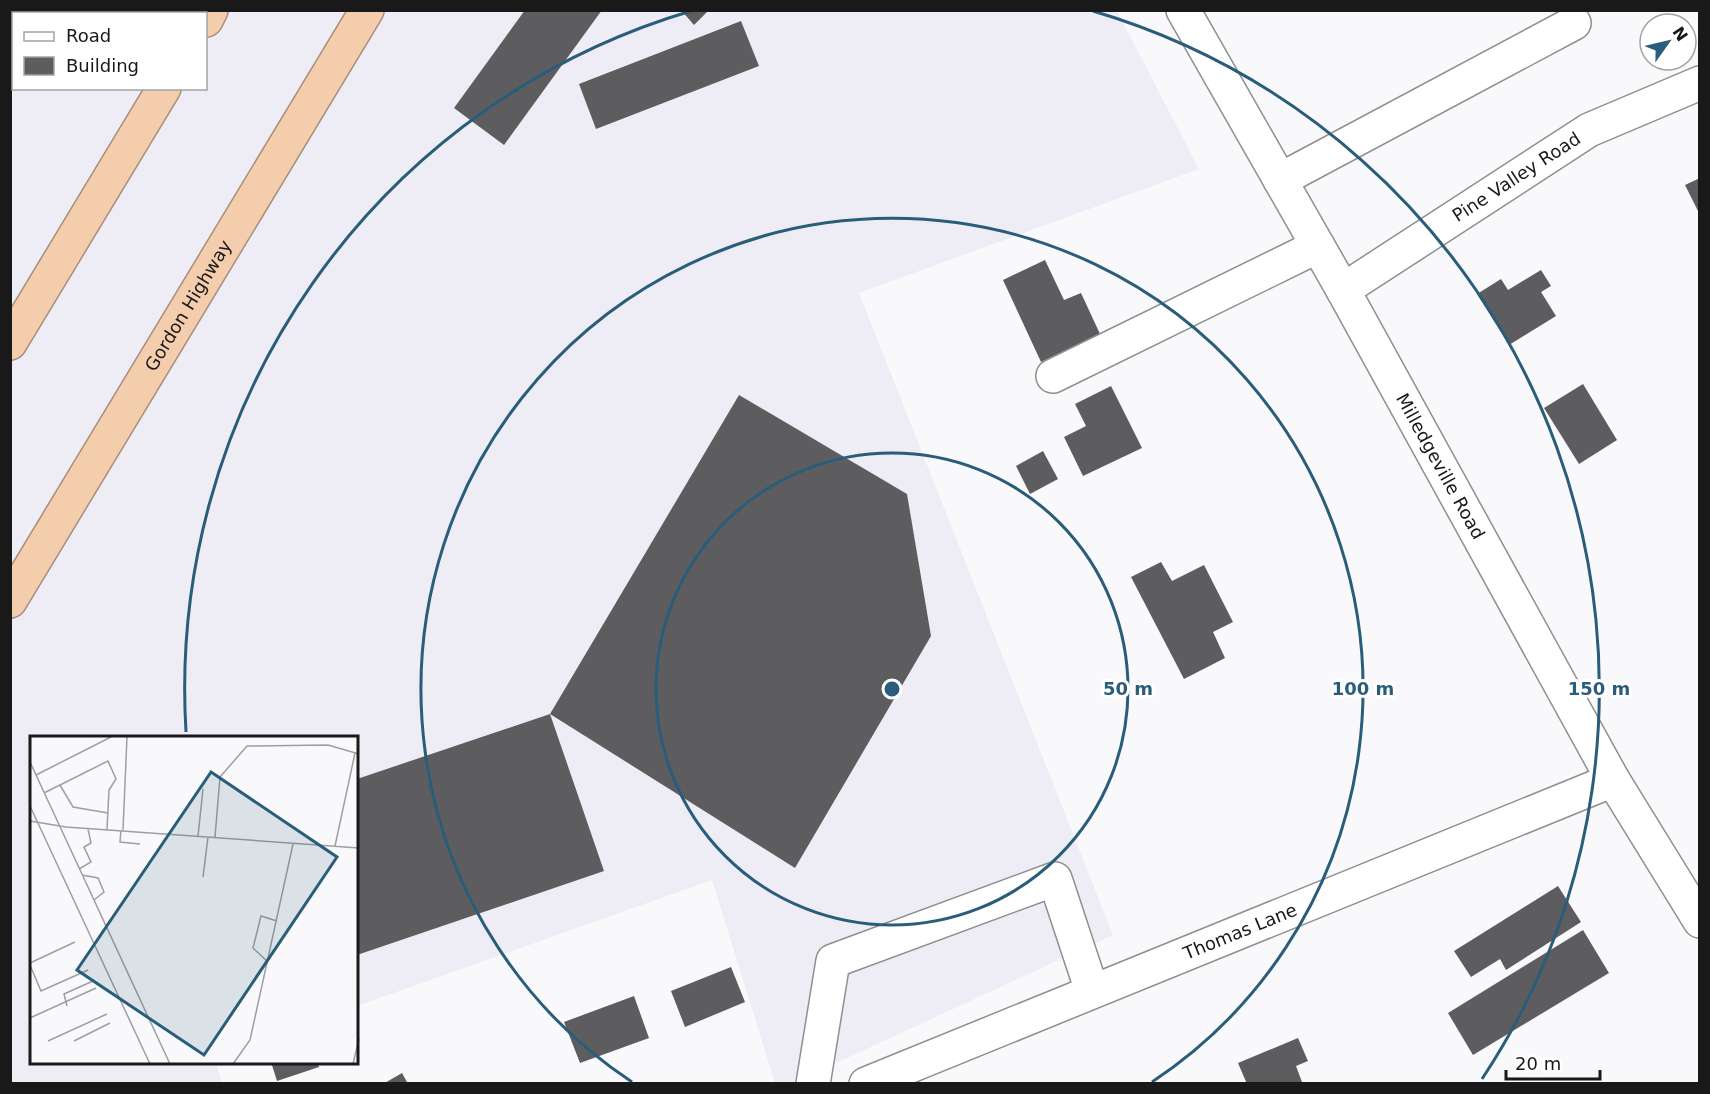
<svg xmlns="http://www.w3.org/2000/svg" width="1710" height="1094" font-family="'DejaVu Sans',sans-serif">
<style>
.built{fill:#eeedf6;fill-rule:evenodd}
.building{fill:#5d5d5f}
.lines{fill:none;stroke-linecap:round;stroke-linejoin:round}
.minor-casing{stroke:#8f8f91;stroke-width:36}
.highway-casing{stroke:#a78e7a;stroke-width:36}
.minor{stroke:#fff;stroke-width:33}
.highway{stroke:#f4cdad;stroke-width:33}
.ring{fill:none;stroke:#295d7a;stroke-width:3}
.labels{text-anchor:middle;stroke-width:6;stroke-linejoin:round;paint-order:stroke}
.street-label{font-size:18px;fill:#19191a;stroke:#fff}
.inset-road{fill:none;stroke:#9f9fa1;stroke-width:1.5}
.view{fill:#295d7a;fill-opacity:0.15;stroke:#295d7a;stroke-width:3}
.inset-edge{fill:none;stroke:#19191a;stroke-width:3}
.centre{fill:#295d7a;stroke:#fff;stroke-width:3}
.ring-label{font-size:18px;text-anchor:middle;font-weight:bold;fill:#295d7a;stroke:#fff;stroke-width:6;stroke-linejoin:round;paint-order:stroke}
</style>
<rect width="100%" height="100%" fill="#f9f9fb"/>
<path class="built" d="M10 11H1117L1199 169 859 293 1113 935 793 1083H775L712 880 357 1006V737H32V1062L216 1063 222 1083H11ZM14 14H206V88H14Z"/>
<path class="building" d="M525 10H602L504 145 454 108Z
M681 10H709L694 25Z
M741 21 759 66 596 129 579 84Z
M1700 178V215L1685 185Z
M1045 260 1064 300 1081 293 1100 334 1041 362 1003 280Z
M1541 270 1551 286 1541 292 1556 316 1509 345 1477 294 1501 279 1508 290Z
M1583 384 1617 440 1579 464 1544 408Z
M1111 386 1142 448 1083 476 1064 437 1086 426 1075 404Z
M739 395 907 494 931 636 795 868 550 714Z
M1043 451 1058 479 1030 494 1016 466Z
M1161 562 1172 581 1204 565 1233 622 1213 632 1225 658 1184 679 1131 577Z
M550 714 604 871 357 955V779Z
M1558 886 1581 922 1506 970 1500 959 1471 977 1454 951Z
M1583 930 1609 973 1473 1055 1448 1013Z
M731 967 745 1002 685 1027 671 991Z
M634 996 649 1038 580 1063 564 1022Z
M1298 1038 1308 1061 1296 1066 1302 1082 1247 1084 1238 1063Z
M271 1062H318L319 1067 277 1081Z
M402 1073 408 1084H383Z"/>
<g class="lines">
<g class="minor-casing">
<g id="minor">
<path id="s1" d="M1183 10 1343 290 1613 780 1700 921"/>
<path d="M10 45 14 47"/>
<path d="M1280 180 1574 23"/>
<path id="s2" d="M1343 290 1589 130 1700 83"/>
<path d="M1053 376 1318 246"/>
<path d="M813 1084 833 961 1055 879 1092 991"/>
<path id="s3" d="M866 1084 1613 780"/>
</g>
</g>
<g class="highway-casing">
<g id="highway">
<path d="M206 20 211 10"/>
<path d="M10 343 164 88"/>
<path id="s4" d="M10 601 367 10"/>
</g>
</g>
<use href="#minor" class="minor"/>
<use href="#highway" class="highway"/>
</g>
<g class="ring">
<circle cx="892" cy="689" r="236"/>
<path d="M632 1082A471 471 0 1 1 1152 1082"/>
<path d="M186 732A707 707 0 0 1 691 11M1093 11A707 707 0 0 1 1482 1079"/>
</g>
<g class="labels">
<g class="street-label">
<text dy="6" stroke="none"><textPath href="#s2" startOffset="207">Pine Valley Road</textPath></text>
<text dy="6" stroke="none"><textPath href="#s4" startOffset="345">Gordon Highway</textPath></text>
<text dy="6" stroke="none"><textPath href="#s1" startOffset="524">Milledgeville Road</textPath></text>
<text dy="6" stroke="none"><textPath href="#s3" startOffset="404">Thomas Lane</textPath></text>
</g>
</g>
<g transform="translate(30 736)">
<rect width="328" height="328" fill="#f9f9fb"/>
<path class="inset-road" d="M0 26 140 328M6 39 81 1M30 49 43 71 78 77M14 57 78 25 86 43 79 54 77 93M0 70 120 328M0 85 36 91 329 112M91 94 90 106 110 108M93 94 97 1M168 100 173 53M185 101 190 41 217 10 298 9 329 18M305 110 325 17M49 133 61 126 54 111 61 107 58 93M52 139 68 142 74 156 64 164M173 141 178 101M238 226 223 212 231 180 247 185M0 227 45 206M0 229 11 255 58 234M37 270 34 258 63 245M0 282 66 252M18 305 77 278M44 305 80 287M203 328 220 304 263 108M323 328 329 303"/>
<path class="view" d="M181 36 307 121 174 319 47 234Z"/>
<rect width="328" height="328" class="inset-edge"/>
</g>
<circle cx="892" cy="689" r="9" class="centre"/>
<g class="ring-label">
<text x="1128" y="695">50 m</text>
<text x="1363" y="695">100 m</text>
<text x="1599" y="695">150 m</text>
</g>
<rect width="1710" height="1094" fill="none" stroke="#19191a" stroke-width="24"/>
<rect x="12" y="12" width="195" height="78" fill="#ffffff" stroke="#a3a3a3" stroke-width="1.5"/>
<rect x="24" y="32" width="30" height="9" fill="#ffffff" stroke="#a3a3a3" stroke-width="1.5"/>
<text x="66" y="42" font-size="18" fill="#19191a">Road</text>
<rect x="24" y="57" width="30" height="18" fill="#5d5d5f" stroke="#a3a3a3" stroke-width="1.5"/>
<text x="66" y="72" font-size="18" fill="#19191a">Building</text>
<g transform="translate(1668 42) rotate(56)"><circle r="28" fill="#ffffff" stroke="#a3a3a3" stroke-width="1.5"/>
<path d="M0-4.5L10 22L0 15L-10 22Z" fill="#295d7a"/>
<text y="-9" font-size="16" font-weight="bold" text-anchor="middle" fill="#19191a">N</text>
</g>
<path d="M1506 1070v9h94v-9" fill="none" stroke="#19191a" stroke-width="3"/>
<text x="1515" y="1070" font-size="18" fill="#19191a" stroke="#ffffff" stroke-width="4.5" paint-order="stroke">20 m</text>
</svg>
